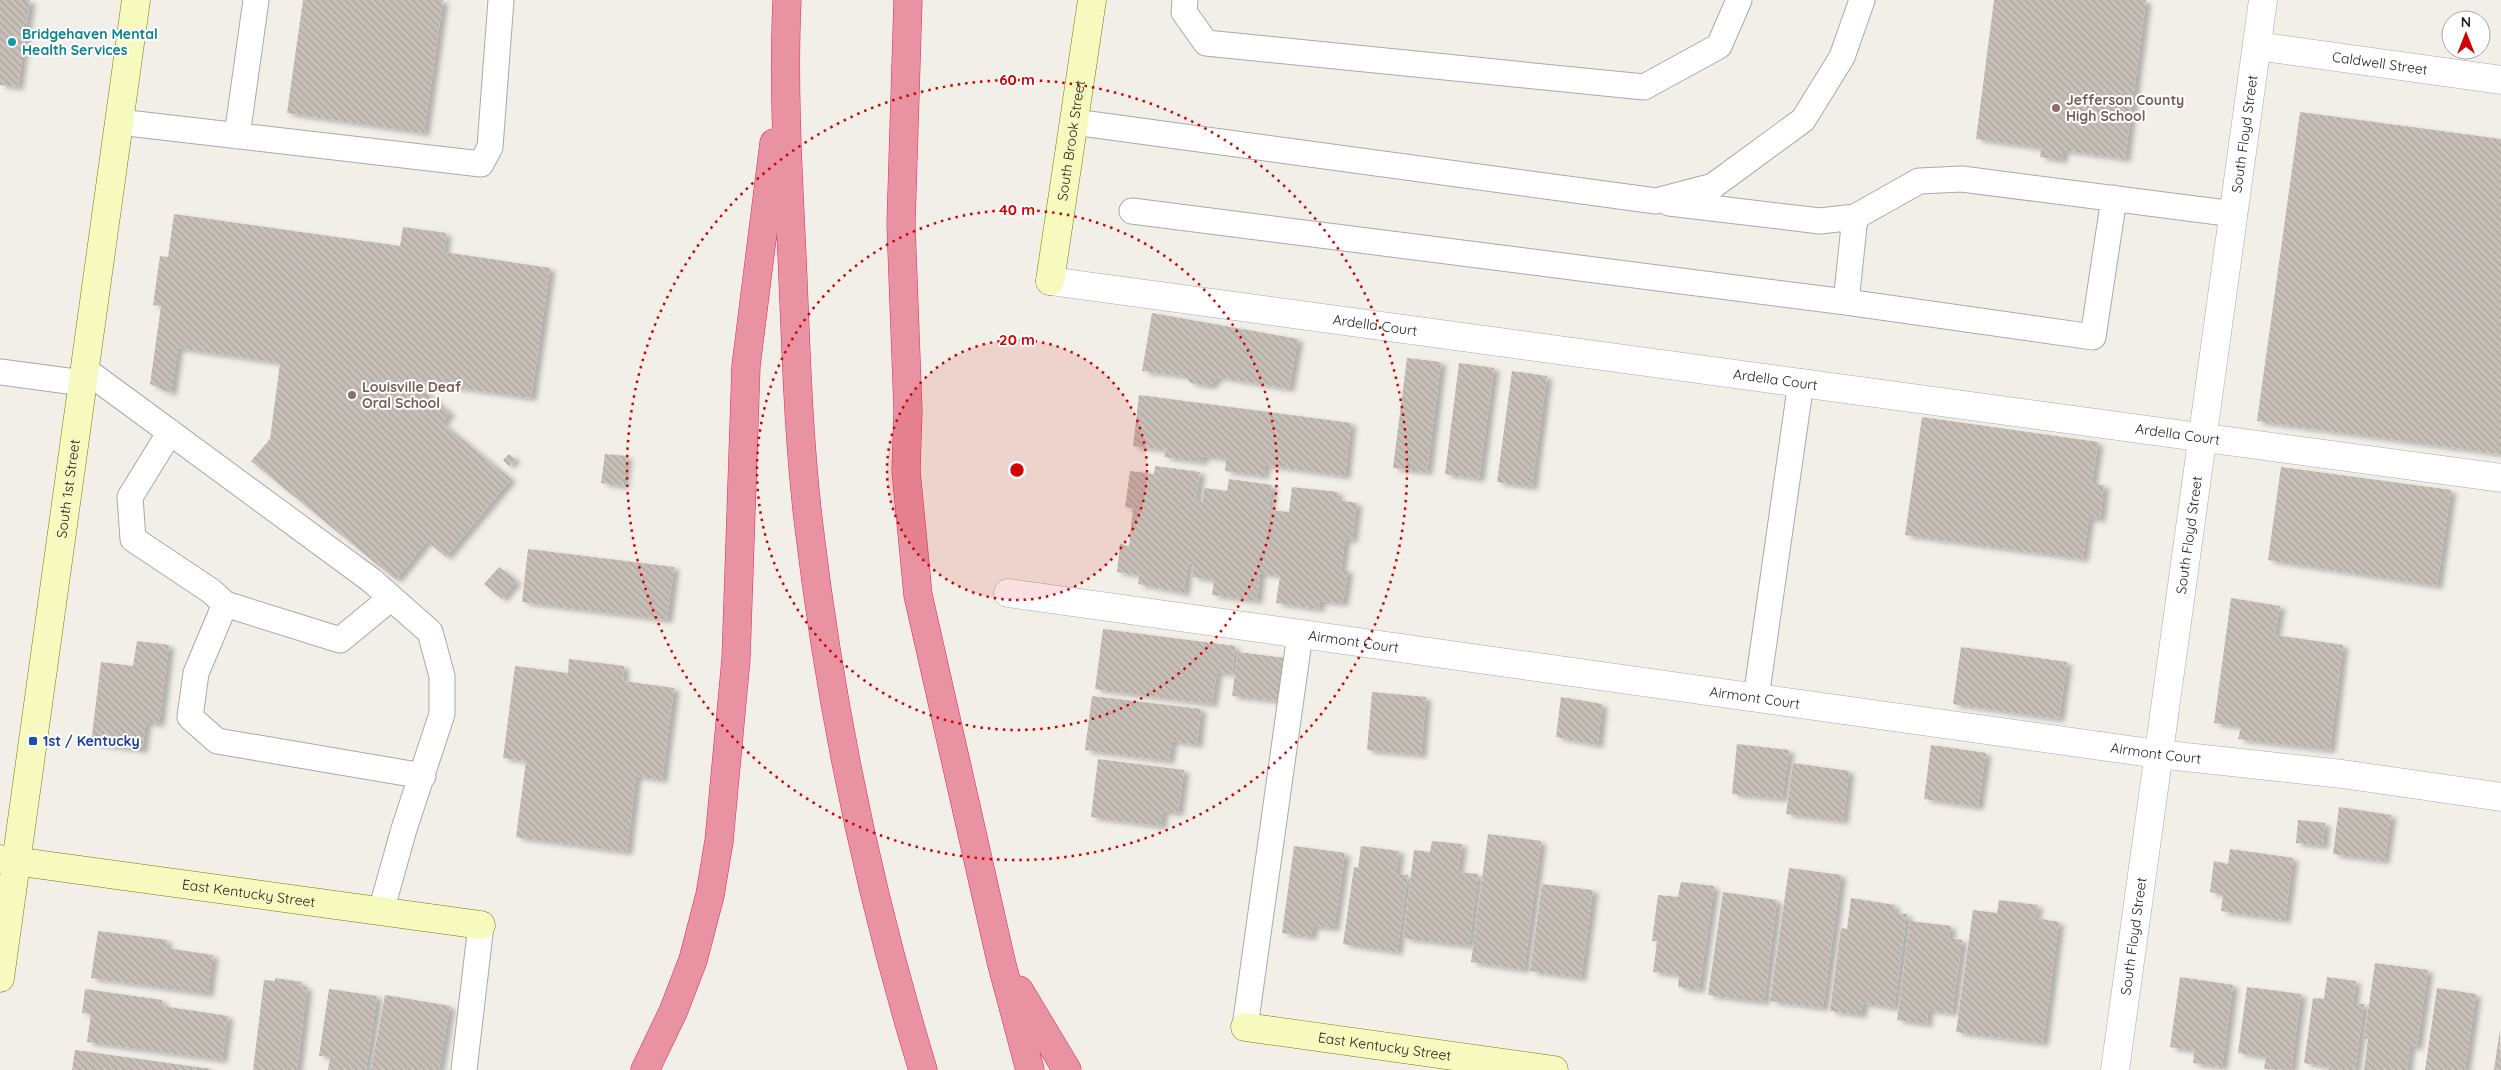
<svg xmlns="http://www.w3.org/2000/svg" width="2501" height="1070" font-family="Quicksand,sans-serif">
<style>
.building{fill:url(#building-back-hatch);filter:url(#shadow)}
.lines{fill:none;stroke-linecap:round;stroke-linejoin:round}
.lane-casing{stroke:#a9a9a9;stroke-width:27}
.street-casing{stroke:#a9a9a9;stroke-width:29}
.secondary-casing{stroke:#707d05;stroke-width:29}
.highway-casing{stroke:#dc2a67;stroke-width:29}
.lane{stroke:#fff;stroke-width:25}
.street{stroke:#fff;stroke-width:28}
.secondary{stroke:#f7fabf;stroke-width:28}
.highway{stroke:#e892a2;stroke-width:28}
.ring{fill:none;stroke:#d40000;stroke-width:2.5;stroke-dasharray:2.5 5}
.culture-dot{fill:#0f9aa8;stroke:#fff;stroke-width:2}
.education-dot{fill:#8d6e63;stroke:#fff;stroke-width:2}
.transit-dot{fill:#1a4fb4;stroke:#fff;stroke-width:2}
.labels{text-anchor:middle;stroke-width:4;stroke-linejoin:round;paint-order:stroke}
.culture-label{font-size:14px;font-weight:bold;fill:#0d838f;stroke:#fff;text-anchor:start}
.street-label{font-size:14px;fill:#222;stroke:#fff}
.education-label{font-size:14px;font-weight:bold;fill:#785e54;stroke:#fff;text-anchor:start}
.transit-label{font-size:14px;font-weight:bold;fill:#164399;stroke:#fff;text-anchor:start}
.centre{fill:#d40000;stroke:#fff;stroke-width:2.5}
.ring-label{font-size:15px;text-anchor:middle;font-weight:bold;fill:#d40000;stroke:#fff;stroke-width:4;stroke-linejoin:round;paint-order:stroke}
</style>
<defs>
<pattern id="building-back-hatch" width="6" height="6" patternUnits="userSpaceOnUse" patternTransform="scale(1.25)"><rect width="6" height="6" fill="#c7bfb8"/><path d="M-1 5l2 2M0 0l6 6M5-1l2 2" fill="none" stroke="#aba49e"/></pattern>
<filter id="shadow"><feDropShadow dx="5.5" dy="3" stdDeviation="2.5" flood-color="#0004"/></filter>
</defs>
<rect width="100%" height="100%" fill="#f2efe9"/>
<path class="building" d="M0 0H30L18 87 0 85Z
M303 0H443L424 133 287 113Z
M1994 0H2146L2125 159 2063 150 2062 160H2060L2040 157 2041 148 1976 139Z
M2300 112 2501 139V454L2257 421Z
M174 214 400 246 403 227 446 233 444 252 550 268 531 398 413 381 450 413 442 423 511 479 446 557 427 541 396 580 251 461 270 439 280 363 178 348 171 393 150 384 161 306 153 305 160 256 168 257Z
M1152 313 1298 339 1289 389 1218 377 1210 386 1191 383 1185 376 1142 371Z
M1407 358 1441 362 1427 472 1393 468Z
M1459 363 1494 368 1479 479 1445 474Z
M1512 371 1547 376 1532 487 1497 482Z
M1139 395 1351 423 1345 476 1265 465 1264 476 1225 471 1226 459 1203 456 1202 462 1164 457 1166 450 1133 446Z
M1922 417 2098 442 2092 484 2104 485 2100 519 2089 518 2083 559 1905 535Z
M509 454 515 459 509 466 503 460Z
M605 454 627 456 623 486 601 483Z
M1155 466 1200 472 1196 500 1203 501 1204 488 1227 491 1229 479 1272 485 1269 510 1289 512 1292 487 1338 492 1337 500 1357 503 1352 540 1345 539 1341 569 1348 570 1343 603 1320 601 1319 609 1276 603 1280 576 1260 573 1257 601 1212 595 1214 580 1192 577 1193 564 1188 563 1184 593 1138 584 1139 575 1117 572 1120 544 1129 546 1133 508 1125 507 1130 471 1154 474Z
M2281 467 2451 490 2437 586 2268 560Z
M528 549 674 567 667 620 522 602Z
M499 567 516 581 502 599 484 584Z
M2231 598 2280 606 2275 635 2343 645 2330 750 2238 739 2241 727 2214 723Z
M1103 629 1235 646 1232 674 1217 672 1212 704 1095 689Z
M137 641 169 645 159 724 146 722 142 750 91 743 101 662 133 666Z
M1961 647 2067 662 2059 719 1953 704Z
M1238 652 1286 658 1280 701 1232 696Z
M569 659 624 666 623 681 674 688 662 780 636 776 627 852 516 837 526 761 503 758 515 666 568 673Z
M1372 692 1426 697 1421 755 1367 750Z
M1092 696 1201 709 1197 745 1172 741 1169 761 1085 750Z
M1561 697 1602 704 1598 745 1556 737Z
M1737 744 1789 750 1782 799 1732 794Z
M1931 745 1986 753 1978 807 1924 799Z
M1098 759 1184 770 1178 813 1163 811 1161 826 1091 817Z
M1793 763 1849 771 1843 821 1786 814Z
M2339 807 2391 815 2384 861 2333 854Z
M2298 820 2325 823 2323 846 2296 843Z
M1488 834 1541 841 1524 970 1471 962Z
M1432 841 1462 844 1458 872 1478 874 1469 946 1403 938 1414 850 1430 852Z
M1294 846 1345 853 1334 928 1313 926 1311 937 1282 933Z
M1361 846 1399 851 1396 874 1408 875 1397 952 1343 944 1354 867 1358 868Z
M2230 849 2293 858 2285 920 2221 911 2223 895 2210 892 2214 861 2228 864Z
M1789 868 1841 875 1823 1008 1770 1001Z
M1681 882 1714 886 1699 990 1678 987 1679 975 1653 972 1657 941H1652L1658 895 1678 897Z
M1542 884 1593 890 1581 978 1530 971Z
M1723 892 1777 900 1764 1002 1708 995Z
M1851 898 1895 905 1894 913 1907 914 1894 1008 1863 1003 1861 1015 1830 1011 1841 928 1847 929Z
M1999 900 2038 905 2035 918 2059 922 2043 1043 1956 1032 1973 910 1997 913Z
M1910 921 1951 926 1949 938 1962 940 1952 1013 1928 1010 1927 1024 1897 1020Z
M98 931 167 940 166 948 213 955 208 994 91 978Z
M2375 963 2428 970 2417 1047 2410 1046 2407 1070H2364L2368 1039H2364Z
M2180 977 2233 985 2222 1067 2193 1063 2194 1051 2170 1047Z
M2327 977 2356 981 2353 1003 2364 1004 2355 1070H2329V1067L2304 1063 2313 998 2324 999Z
M275 978 301 982 300 986 307 987 297 1070H253L264 980 275 981Z
M2247 987 2301 994 2291 1070 2264 1069 2266 1057 2238 1053Z
M2437 988 2476 994 2465 1070H2425Z
M85 989 162 1000V1006L228 1016 222 1060 87 1042 91 1014 82 1013Z
M329 989 377 996 366 1070H328L330 1057 319 1056Z
M385 995 450 1006 439 1070H371Z
M2500 1029 2501 1070H2494Z
M75 1050 211 1069V1070H72Z"/>
<g class="lines">
<g class="lane-casing">
<path id="lane" d="M1185 0 1184 12 1206 43 1644 87 1719 46 1739 0
M119 122 481 164 490 147 501 0
M1074 122 1656 201 1713 186 1803 120 1842 57 1862 0
M237 136 256 0
M1669 203 1820 221 1855 217 1919 181 1962 179 2234 214
M1132 211 1846 302 2093 337 2114 198
M1846 302 1855 217
M84 369 371 580 430 632 442 676V714L404 829 381 911
M0 372 83 383
M170 432 130 497 133 539 211 591 225 604 196 673 190 717 217 741 423 776
M225 604 340 640 391 598
M1756 698 1801 382
M1245 1027 1300 634
M464 1070 481 925"/>
</g>
<g class="street-casing">
<g id="street">
<path id="s1" d="M2257 46 2501 80"/>
<path id="s2" d="M1050 281 2501 478"/>
<path id="s3" d="M1008 593 2158 754 2342 774 2501 797"/>
<path id="s4" d="M2115 1070 2263 0"/>
</g>
</g>
<g class="secondary-casing">
<g id="secondary">
<path id="s5" d="M1050 281 1092 0"/>
<path id="s6" d="M0 859 481 925"/>
<path id="s7" d="M0 978 136 0"/>
<path id="s8" d="M1245 1027 1554 1070"/>
</g>
</g>
<g class="highway-casing">
<path id="highway" d="M787 0C783 85 788 170 792 256 796 346 798 437 809 527 831 710 869 894 923 1070
M908 0 901 224 908 411 906 471 918 595 1001 961 1030 1070
M1019 990 1067 1070
M645 1070 673 1012 693 960 710 895 719 841 736 659 746 366 774 143"/>
</g>
<use href="#lane" class="lane"/>
<use href="#street" class="street"/>
<use href="#secondary" class="secondary"/>
<use href="#highway" class="highway"/>
</g>
<circle cx="1017" cy="470" r="130" fill="#d40000" fill-opacity=".12"/>
<g class="ring">
<circle cx="1017" cy="470" r="130"/>
<circle cx="1017" cy="470" r="260"/>
<circle cx="1017" cy="470" r="390"/>
</g>
<circle class="culture-dot" cx="12" cy="42" r="5"/>
<g class="education-dot">
<circle cx="2056" cy="108" r="5"/>
<circle cx="352" cy="395" r="5"/>
</g>
<rect class="transit-dot" x="28" y="736" width="10" height="10" rx="2.5"/>
<g class="labels">
<g class="culture-label">
<text x="22" y="39">Bridgehaven Mental<tspan x="22" dy="16">Health Services</tspan></text>
</g>
<g class="street-label">
<text dy="5" stroke="none"><textPath href="#s1" startOffset="124">Caldwell Street</textPath></text>
<text dy="5" stroke="none"><textPath href="#s4" startOffset="945">South Floyd Street</textPath></text>
<text dy="5" stroke="none"><textPath href="#s5" startOffset="142">South Brook Street</textPath></text>
<text dy="5" stroke="none"><textPath href="#s2" startOffset="328">Ardella Court</textPath></text>
<text dy="5" stroke="none"><textPath href="#s2" startOffset="732">Ardella Court</textPath></text>
<text dy="5" stroke="none"><textPath href="#s2" startOffset="1138">Ardella Court</textPath></text>
<text dy="5" stroke="none"><textPath href="#s7" startOffset="494">South 1st Street</textPath></text>
<text dy="5" stroke="none"><textPath href="#s4" startOffset="540">South Floyd Street</textPath></text>
<text dy="5" stroke="none"><textPath href="#s3" startOffset="349">Airmont Court</textPath></text>
<text dy="5" stroke="none"><textPath href="#s3" startOffset="754">Airmont Court</textPath></text>
<text dy="5" stroke="none"><textPath href="#s3" startOffset="1159">Airmont Court</textPath></text>
<text dy="5" stroke="none"><textPath href="#s6" startOffset="251">East Kentucky Street</textPath></text>
<text dy="5" stroke="none"><textPath href="#s4" startOffset="135">South Floyd Street</textPath></text>
<text dy="5" stroke="none"><textPath href="#s8" startOffset="141">East Kentucky Street</textPath></text>
</g>
<g class="education-label">
<text x="2066" y="105">Jefferson County<tspan x="2066" dy="16">High School</tspan></text>
<text x="362" y="392">Louisville Deaf<tspan x="362" dy="16">Oral School</tspan></text>
</g>
<g class="transit-label">
<text x="43" y="746">1st / Kentucky</text>
</g>
</g>
<circle cx="1017" cy="470" r="8" class="centre"/>
<g class="ring-label">
<text x="1017" y="85">60 m</text>
<text x="1017" y="215">40 m</text>
<text x="1017" y="345">20 m</text>
</g>
<g transform="translate(2466 35)"><circle r="24" fill="#ffffff" stroke="#a7a7a7"/>
<path d="M0-4L9 19L0 12L-9 19Z" fill="#d40000"/>
<text y="-8" font-size="14" font-weight="bold" text-anchor="middle" fill="#222222">N</text>
</g>
</svg>
